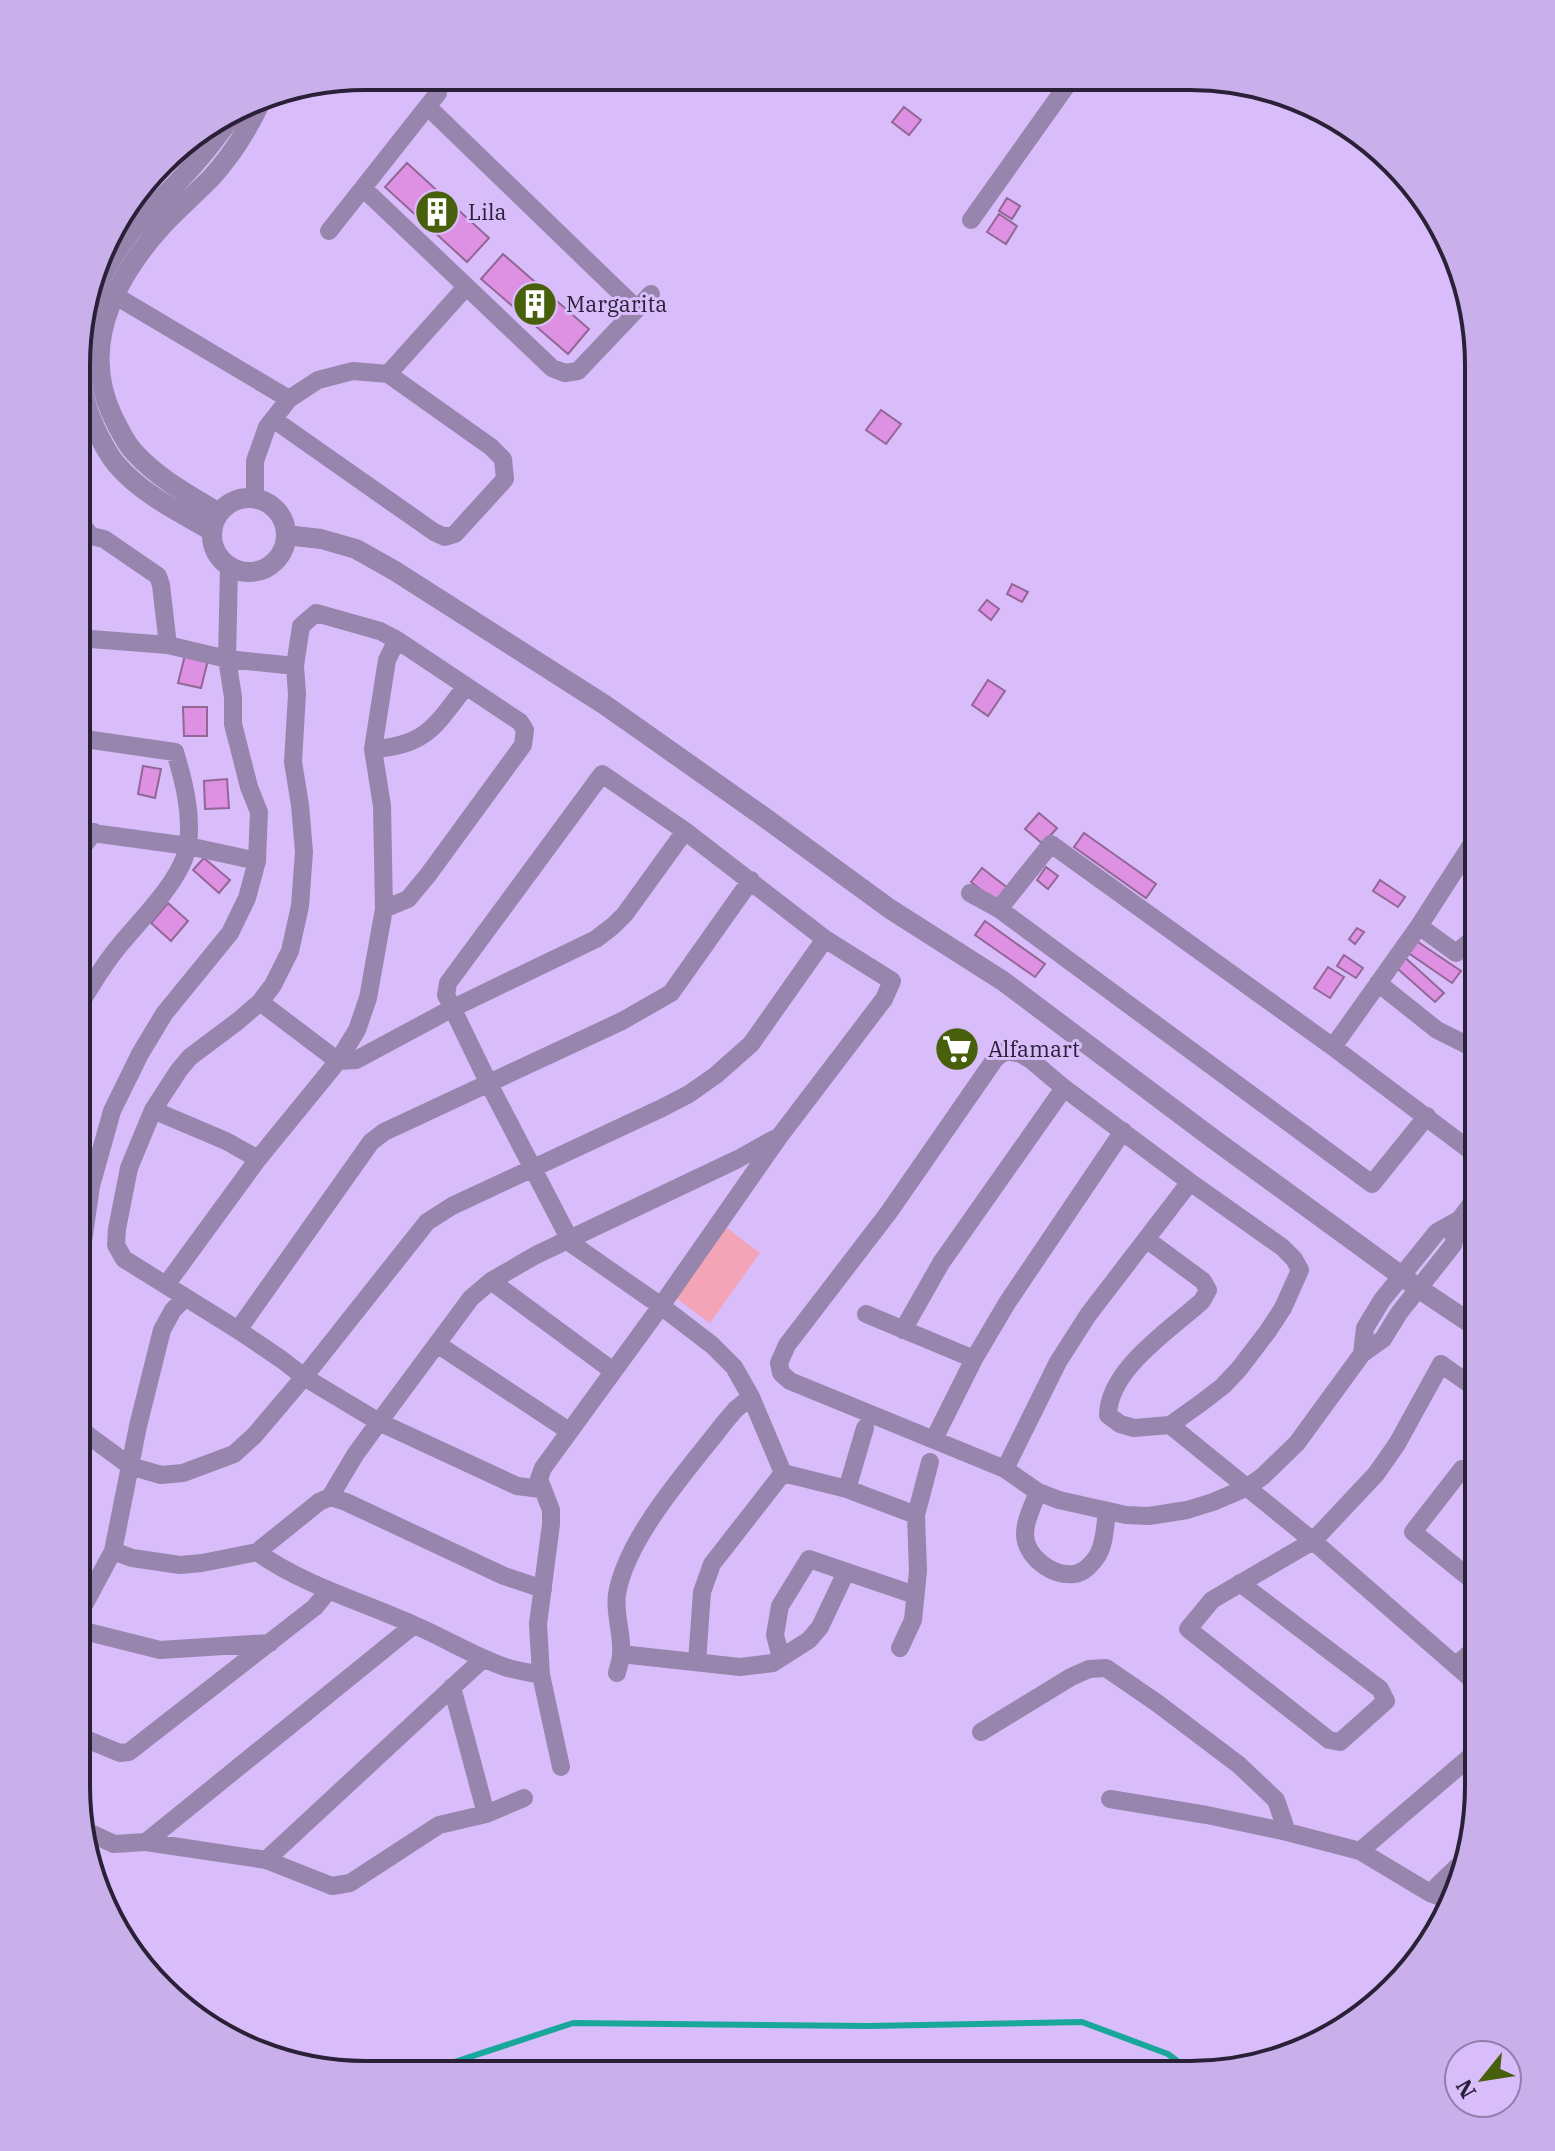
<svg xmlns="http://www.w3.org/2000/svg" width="1555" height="2151" font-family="'IBM Plex Serif',serif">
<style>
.green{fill:#f3a4b6}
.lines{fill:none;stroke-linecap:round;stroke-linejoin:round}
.stream{stroke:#18a79a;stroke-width:6}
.building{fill:#de91e3;stroke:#926695;stroke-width:2}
.minor{stroke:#9785ad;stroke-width:18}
.tertiary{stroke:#9785ad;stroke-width:20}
.labels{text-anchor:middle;stroke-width:6;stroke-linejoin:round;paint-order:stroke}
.poi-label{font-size:22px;fill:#2a2037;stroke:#d8bdfa;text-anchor:start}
.rim{fill:none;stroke:#2a2037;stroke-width:4}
</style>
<rect width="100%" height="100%" fill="#d8bdfa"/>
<path class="green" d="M723 1225 760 1253 710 1323 672 1295Z"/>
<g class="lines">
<path class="stream" d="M421 2073 573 2023 868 2026 1082 2022 1168 2054 1194 2074"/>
</g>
<path class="building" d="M904 107 921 120 909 135 892 122Z
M407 163 489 238 467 262 385 187Z
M1007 198 1020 206 1012 219 999 211Z
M999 214 1017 226 1006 244 987 232Z
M503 254 589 329 568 354 481 279Z
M881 410 901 424 886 444 866 430Z
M1012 584 1028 592 1022 602 1007 594Z
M987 600 999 609 991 620 979 610Z
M185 655 208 660 201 688 178 683Z
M988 680 1005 691 988 716 972 705Z
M183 707H207V736H184Z
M143 766 161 769 155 798 138 794Z
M227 779 229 808 205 809 204 781Z
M1039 813 1057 828 1043 844 1025 829Z
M1084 833 1156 884 1146 898 1074 847Z
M204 858 230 880 219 893 193 870Z
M1046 867 1058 876 1048 889 1037 880Z
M982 868 1009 889 998 903 971 882Z
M1380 880 1405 897 1398 907 1373 891Z
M168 903 188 921 171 941 151 923Z
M985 921 1045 964 1035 977 975 935Z
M1357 928 1364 932 1355 944 1349 939Z
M1412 938 1461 971 1452 983 1404 950Z
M1400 953 1444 993 1435 1002 1391 963Z
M1344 955 1363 968 1356 978 1337 966Z
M1328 967 1344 977 1330 998 1314 988Z"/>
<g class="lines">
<path class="minor" d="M428 107 637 309
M364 189 552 368 565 373 578 371 651 294
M971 220 1072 78
M329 231 438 93
M114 295 289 399
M388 374 466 287
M255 498V461L267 427 289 399 318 380 353 371 388 374 491 447 503 459 505 479 455 534 445 537 434 532 273 419
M78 520 91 536 104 539 158 576 161 585 168 645
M78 638 168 645 227 659 295 666
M373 749C426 746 436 725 466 686
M78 831 188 846 257 861
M78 853 94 832
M970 893 999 909 1372 1184 1427 1116
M384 909 408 899 428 875 523 745 525 730 520 722 397 640 380 631 316 613 301 626 295 666 297 694 293 762 300 805 304 852 300 906 290 951 273 985 260 1002 238 1021 190 1057 179 1070 153 1110 129 1168 117 1229 116 1245 124 1259 238 1330 281 1359 304 1377 379 1422 517 1486 541 1489
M999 909 1051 844 1333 1047 1479 1157
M1419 926 1456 953 1479 934
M1378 983 1437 1030 1469 1046 1479 1037
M260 1002 338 1061 356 1060 451 1009 596 939 613 926 625 914 685 831
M77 1008C91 987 103 965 119 946 140 920 184 878 188 844 192 813 184 782 175 752L78 738
M1333 1047 1419 926 1479 833
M153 1110 226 1141 258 1159
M1146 1239 1203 1281 1208 1290 1202 1301C1170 1330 1109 1369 1108 1415L1120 1424 1134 1428 1170 1425 1201 1403 1223 1386 1239 1369 1268 1331 1283 1308 1300 1270 1294 1259 1282 1247 1190 1182 1064 1088 1031 1060 1021 1054 1005 1051 995 1059 889 1212 787 1345 779 1363 781 1373 790 1381 1005 1469 1038 1492 1059 1500 1126 1515 1149 1516 1187 1510 1213 1502 1248 1487 1263 1476 1297 1443 1362 1354 1383 1339 1399 1313 1453 1245 1460 1219 1479 1193
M491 1281 613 1371
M166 1285 258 1159 338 1061 357 1030 368 998 384 909 382 806 373 749 387 660 397 640
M866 1314 974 1359
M238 1330 371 1142 384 1132 622 1021 671 993 751 880
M903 1330 941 1263 1064 1088
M437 1344 569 1431
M1362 1354 1365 1328 1382 1300 1437 1232 1460 1219
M77 1372 82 1337 81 1256 91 1186 112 1111 140 1054 164 1014 230 933 247 898 257 861 259 812 249 787 233 724V697L227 659 229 567
M1170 1425 1313 1541 1478 1685
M77 1427 130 1466 161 1475 183 1473 234 1454 254 1436 304 1377 427 1222 452 1206 662 1108 689 1094 716 1075 751 1044 825 939
M934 1439 974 1359 1007 1303 1123 1131
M1005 1469 1058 1362 1088 1315 1190 1182
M783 1473 847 1489 916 1515
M847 1489 865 1428
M1038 1492C1033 1505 1025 1520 1025 1534 1025 1556 1052 1577 1074 1574 1084 1573 1093 1563 1098 1555 1105 1542 1105 1526 1107 1512
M330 1497 346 1502 504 1576 543 1589
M113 1551 132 1558 180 1565 202 1563 257 1552 319 1502 330 1497 355 1455 379 1422 471 1298 491 1281 536 1255 738 1159 774 1139
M257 1552C305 1586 361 1601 414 1625 445 1638 473 1656 505 1667 516 1671 529 1672 541 1675
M1240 1583 1380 1689 1386 1701 1340 1742 1329 1740 1188 1629 1212 1600 1313 1541 1376 1474 1397 1444 1441 1364 1479 1391
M1478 1585 1413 1532 1462 1469 1478 1481
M76 1628 83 1607 113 1551 138 1426 162 1330 173 1310 185 1298
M76 1629 160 1650 270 1643
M900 1648 913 1620 918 1571 916 1515 930 1462
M621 1654 740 1667 773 1663 809 1640 820 1627 846 1572
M781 1658 775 1635 780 1606 809 1559 915 1595
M697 1662 702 1592 712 1564 783 1473
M1456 1665 1478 1646
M617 1673C618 1667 621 1661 621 1655 623 1635 614 1614 617 1594 627 1536 689 1469 724 1423L736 1409 751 1397
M452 1687 486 1814
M981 1732 1071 1677 1089 1669 1106 1668 1157 1703 1239 1765 1276 1800 1287 1832
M81 1737 120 1753 129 1752 315 1607 328 1591
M561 1767 541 1675 538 1624 551 1524V1510L539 1479 543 1468 661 1306 779 1137 884 999 892 981 825 939 685 831 602 774 448 983 446 995 489 1084 572 1244 661 1306 712 1345 734 1367 751 1397 783 1473
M76 1778 81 1737 76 1673
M1110 1799 1207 1815 1287 1832 1360 1851 1430 1893 1446 1899
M86 1831 114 1844 146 1842 266 1860 332 1886 350 1883 439 1825 486 1814 524 1798
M146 1842 414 1625
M1360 1851 1478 1750
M266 1860 483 1659
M1430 1893 1457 1867"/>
<path class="tertiary" d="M212 535a37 37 0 1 1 74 0a37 37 0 1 1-74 0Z
M219 513C189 495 159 479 135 453 126 444 119 429 113 417 79 346 115 278 163 225 178 209 195 194 211 178 233 154 250 126 263 97
M212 531C179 512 142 494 117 465 108 455 101 440 95 428 63 359 85 291 129 234 150 208 175 187 196 162 210 147 221 130 234 114
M286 535 321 539 356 549 395 571 605 705 764 817 890 909 1003 981 1212 1138 1418 1288 1479 1329"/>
</g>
<defs>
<g id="building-disc" transform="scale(2.3)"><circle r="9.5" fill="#485f0b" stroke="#d8bdfa"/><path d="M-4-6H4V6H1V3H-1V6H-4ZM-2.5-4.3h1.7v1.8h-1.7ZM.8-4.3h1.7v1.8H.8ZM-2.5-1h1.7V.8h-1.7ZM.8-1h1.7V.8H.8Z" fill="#fff"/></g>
<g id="supermarket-disc" transform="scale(2.3)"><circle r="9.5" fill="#485f0b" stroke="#d8bdfa"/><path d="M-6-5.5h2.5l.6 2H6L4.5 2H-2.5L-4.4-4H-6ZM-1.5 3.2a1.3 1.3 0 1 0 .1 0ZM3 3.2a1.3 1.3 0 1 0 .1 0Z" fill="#fff"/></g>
</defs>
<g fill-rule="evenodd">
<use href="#building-disc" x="437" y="212"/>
<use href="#building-disc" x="535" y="304"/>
<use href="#supermarket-disc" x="957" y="1049"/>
</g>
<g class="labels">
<g class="poi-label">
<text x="468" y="220">Lila</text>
<text x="566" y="312">Margarita</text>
<text x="988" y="1057">Alfamart</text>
</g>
</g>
<path d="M0 0H1555V2151H0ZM365 90H1190A275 275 0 0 1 1465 365V1786A275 275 0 0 1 1190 2061H365A275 275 0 0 1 90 1786V365A275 275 0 0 1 365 90Z" fill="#cab0ea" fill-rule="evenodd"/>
<path class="rim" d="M365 90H1190A275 275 0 0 1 1465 365V1786A275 275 0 0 1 1190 2061H365A275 275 0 0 1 90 1786V365A275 275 0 0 1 365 90Z"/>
<g transform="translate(1483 2079) rotate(240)"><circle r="38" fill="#d8bdfa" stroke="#927eac" stroke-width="2"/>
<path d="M0-6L14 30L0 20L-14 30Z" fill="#485f0b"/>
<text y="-12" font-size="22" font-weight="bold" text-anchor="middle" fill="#2a2037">N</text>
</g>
</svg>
